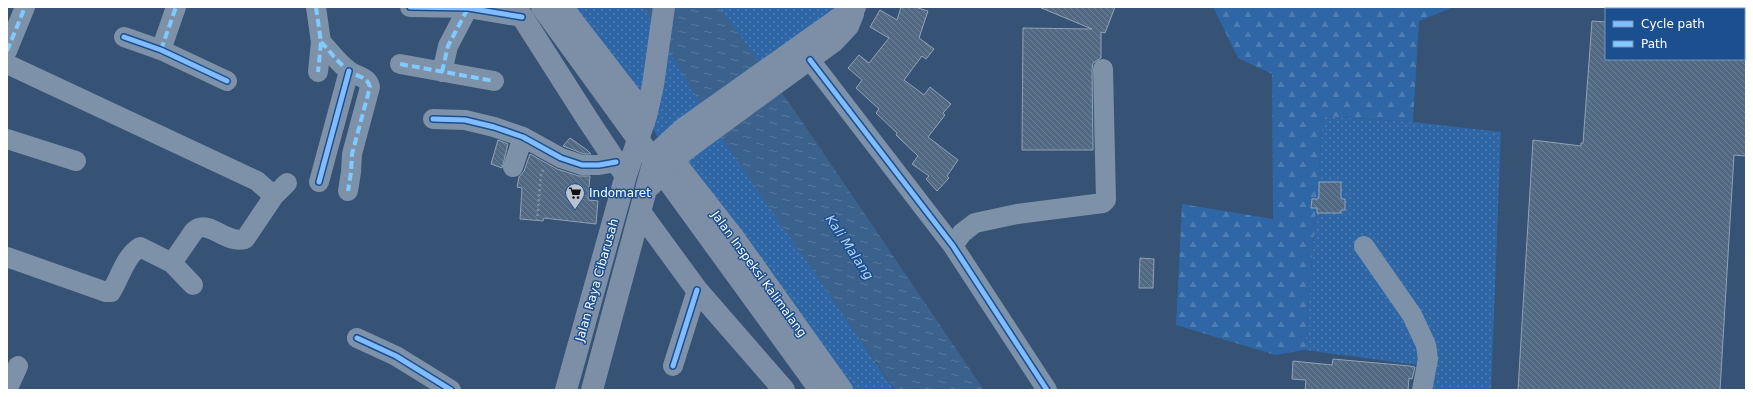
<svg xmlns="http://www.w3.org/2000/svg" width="1753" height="397" font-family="'DejaVu Sans',sans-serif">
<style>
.grass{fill:url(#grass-dots)}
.forest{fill:url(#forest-firs)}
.water{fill:url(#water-ripples)}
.building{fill:url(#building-back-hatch);stroke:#92a2b6}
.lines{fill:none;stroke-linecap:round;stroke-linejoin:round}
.path{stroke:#7d92a8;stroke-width:2.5;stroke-dasharray:2 3;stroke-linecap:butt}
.minor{stroke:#7d92a8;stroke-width:20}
.major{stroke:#7d8ea7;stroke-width:22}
.major-bridge{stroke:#7d8ea7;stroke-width:22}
.quiet{stroke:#80caff;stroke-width:4;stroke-dasharray:8 4;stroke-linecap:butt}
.cycleway-casing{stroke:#1b4f8f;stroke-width:8}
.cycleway{stroke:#80bcff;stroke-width:5}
.labels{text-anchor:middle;stroke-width:3;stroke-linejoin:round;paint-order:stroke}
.poi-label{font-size:12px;fill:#fff;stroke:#1b4f8f;text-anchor:start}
.street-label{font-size:12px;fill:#fff;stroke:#1b4f8f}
.water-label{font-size:13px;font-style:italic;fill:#b5d3f5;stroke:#1b4f8f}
</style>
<defs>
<pattern id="grass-dots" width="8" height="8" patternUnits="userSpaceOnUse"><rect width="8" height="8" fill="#2f66a5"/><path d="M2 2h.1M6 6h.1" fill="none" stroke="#4e7db2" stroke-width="1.8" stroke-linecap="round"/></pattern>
<pattern id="forest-firs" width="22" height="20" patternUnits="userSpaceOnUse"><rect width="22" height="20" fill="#2f66a5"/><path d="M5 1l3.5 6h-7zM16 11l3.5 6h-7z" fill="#4e7db2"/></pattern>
<pattern id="water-ripples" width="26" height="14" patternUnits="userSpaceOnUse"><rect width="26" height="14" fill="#3b618d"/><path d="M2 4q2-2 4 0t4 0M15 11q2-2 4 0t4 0" fill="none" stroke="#58799e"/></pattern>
<pattern id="building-back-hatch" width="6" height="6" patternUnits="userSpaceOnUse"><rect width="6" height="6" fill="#526984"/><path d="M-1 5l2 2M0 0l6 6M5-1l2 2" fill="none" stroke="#6c8096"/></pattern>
</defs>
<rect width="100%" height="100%" fill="#365274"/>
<path class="grass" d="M563 7H643L659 33 663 7H856L717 127 894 390H841L663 147 646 116Z
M1323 116 1413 122 1501 132 1491 390H1419L1425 366 1305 350Z"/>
<path class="forest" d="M1213 7H1454L1419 21 1413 122 1323 116 1305 350 1275 355 1176 325 1182 204 1273 219 1272 74 1238 58Z"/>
<path class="water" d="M643 7H719L795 111 984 390H895L715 128Z"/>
<path class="building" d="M901 7H915L928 11 919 38 934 49 926 59 922 56 904 80 924 95 930 87 951 104 943 113 945 115 928 137 958 160 947 176 949 178 937 191 926 179 929 176 912 164 918 156 896 135 897 133 876 113 879 109 856 88 862 80 848 68 859 55 869 63 889 38 870 27 880 10 897 20Z
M1039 7H1115L1105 33 1101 32V58L1093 63 1092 69 1093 150H1022L1023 28 1092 29Z
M1592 21 1606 22V59H1746V156L1734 155 1720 390H1518L1533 140 1581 146V143H1583Z
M570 138 587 150 591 154H584L563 146Z
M498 140 508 144 502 168 491 164Z
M530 154 557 169 579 176H590L588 200 598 201 596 224 544 218 543 221 520 219 522 188 517 187 519 177 524 171Z
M1319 182H1341V199H1345V210H1341V213H1317V208H1311L1312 199H1318L1319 196Z
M1140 258 1154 259 1153 288H1139Z
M1333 359 1410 366 1415 367 1412 379 1409 378 1408 390H1305L1306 380 1292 379 1293 361 1332 365Z"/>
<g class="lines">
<path class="path" d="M537 221 541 174 545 167"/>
<path class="minor" d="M316 7 321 42 318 72
M410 7 468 8 522 17
M124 37 161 50 227 81
M321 42C330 51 338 63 348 70 356 77 368 76 370 87L352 154 351 172 348 191
M161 50 176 7
M7 51 25 7
M810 60 953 246 1047 390
M7 64 257 181 274 196
M400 64 494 81
M442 72 448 46 468 8
M433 119 465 120 494 127 523 137 561 158 582 165H599L616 162
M7 139 76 161
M513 167 523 137
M319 182 349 71
M953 246 962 233 975 223 1017 214 1103 203 1106 200 1103 69
M1364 246 1412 315 1426 345 1428 359 1422 390
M7 257 106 292H111C120 278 125 256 140 247L172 263 193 285
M172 263 194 231C209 218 224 244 245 239L274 196 287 183
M357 338 396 356 451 390
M673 366 697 290
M7 390 18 366"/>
<path class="major" d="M516 7 588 120 616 162 626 175
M562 7 646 116
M673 160 734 238 842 390
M651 185 673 160 693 144 834 41 848 26 853 14
M640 212 697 290 784 390
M566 390 626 175 646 116 653 85 664 7
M592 390 651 171 658 152 683 129 855 7"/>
<path class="major-bridge" d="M542 7 820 390"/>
<path class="quiet" d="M316 7 321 42 318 72
M321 42C330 51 338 63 348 70 356 77 368 76 370 87L352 154 351 172 348 191
M161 50 176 7
M7 51 25 7
M400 64 494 81
M442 72 448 46 468 8"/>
<g class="cycleway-casing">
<path id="cycleway" d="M410 7 468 8 522 17
M124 37 161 50 227 81
M810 60 953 246 1047 390
M433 119 465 120 494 127 523 137 561 158 582 165H599L616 162
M319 182 349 71
M357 338 396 356 451 390
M673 366 697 290"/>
</g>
<use href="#cycleway" class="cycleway"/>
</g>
<defs>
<g id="supermarket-pin" transform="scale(1)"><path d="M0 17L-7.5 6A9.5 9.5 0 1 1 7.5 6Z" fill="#b9c2ce" stroke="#1b4f8f"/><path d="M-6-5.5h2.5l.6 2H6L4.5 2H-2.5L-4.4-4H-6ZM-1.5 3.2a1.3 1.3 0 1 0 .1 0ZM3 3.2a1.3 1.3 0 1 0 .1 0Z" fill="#111"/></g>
</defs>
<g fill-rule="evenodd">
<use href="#supermarket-pin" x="575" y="193"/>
</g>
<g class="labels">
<g class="poi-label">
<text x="589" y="197">Indomaret</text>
</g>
<g class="street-label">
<text transform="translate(759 274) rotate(54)" y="4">Jalan Inspeksi Kalimalang</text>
<text transform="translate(597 280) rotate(-74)" y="4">Jalan Raya Cibarusah</text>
</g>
<g class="water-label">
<text transform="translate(850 247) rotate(56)" y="5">Kali Malang</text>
</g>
</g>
<rect width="1753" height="397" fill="none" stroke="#ffffff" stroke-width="16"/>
<rect x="1605" y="8" width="140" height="52" fill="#1b4f8f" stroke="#7695bc"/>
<rect x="1613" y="21" width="20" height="6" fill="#80bcff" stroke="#7695bc"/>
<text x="1641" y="28" font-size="12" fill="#ffffff">Cycle path</text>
<rect x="1613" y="41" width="20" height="6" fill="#80caff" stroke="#7695bc"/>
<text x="1641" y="48" font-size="12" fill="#ffffff">Path</text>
</svg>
